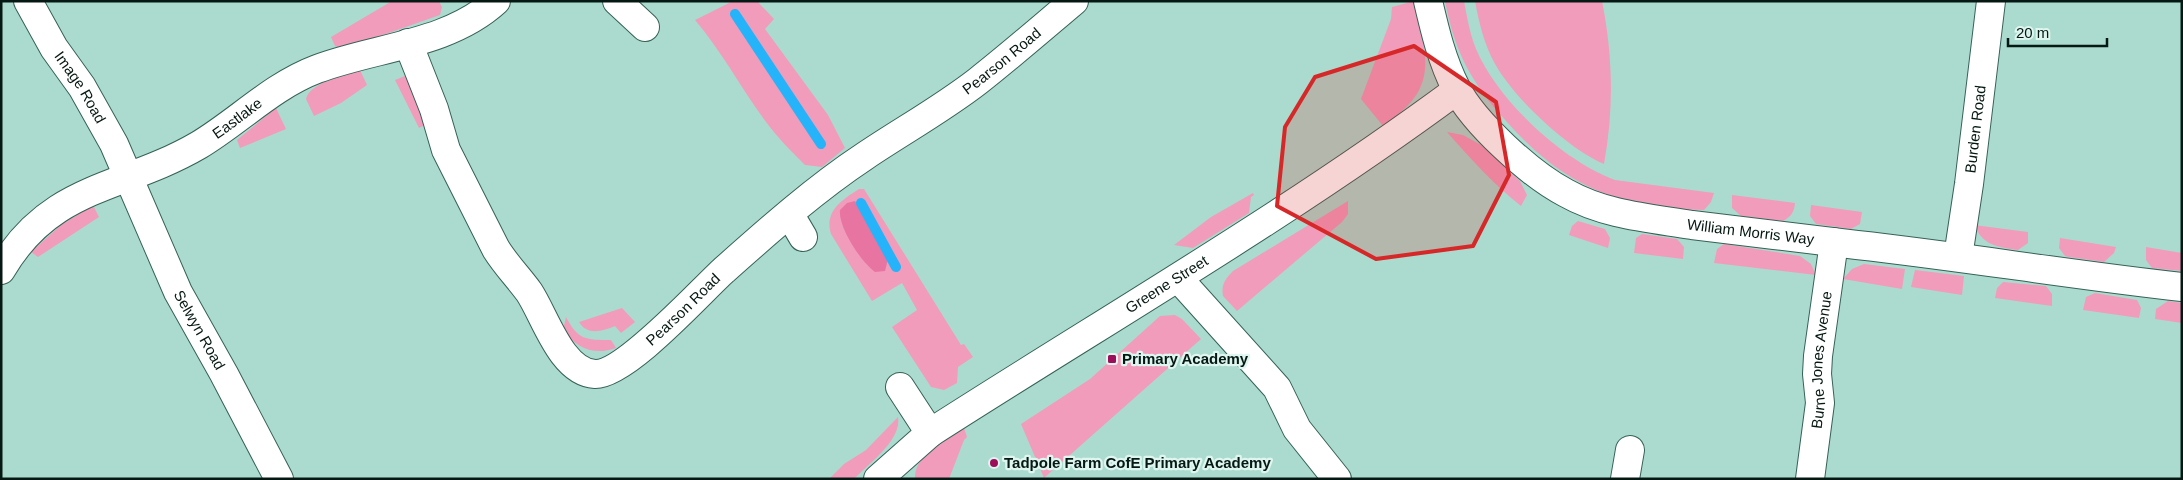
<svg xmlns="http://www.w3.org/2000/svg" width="2183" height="480" font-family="Arial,sans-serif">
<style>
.green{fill:#f29cbb}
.forest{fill:#e874a2}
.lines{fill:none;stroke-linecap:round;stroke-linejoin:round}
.stream{stroke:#25b4fa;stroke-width:10}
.street-casing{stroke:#356157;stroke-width:30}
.secondary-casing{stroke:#356157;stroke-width:30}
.street{stroke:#fff;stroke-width:28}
.secondary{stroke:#fff;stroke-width:28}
.marked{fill:#d62828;fill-opacity:0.2;stroke:#d62828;stroke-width:4;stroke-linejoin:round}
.poi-dot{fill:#9d0e5a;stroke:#def6ef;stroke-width:2}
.labels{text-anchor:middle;stroke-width:4.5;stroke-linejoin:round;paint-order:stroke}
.street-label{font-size:15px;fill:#061813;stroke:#def6ef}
.poi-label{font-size:15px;font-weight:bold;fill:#061813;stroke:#def6ef;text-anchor:start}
</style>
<rect width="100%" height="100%" fill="#abdbce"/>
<path class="green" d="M392 1H439L442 7 440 15 343 49 335 46 331 37Z
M733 1H757L774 19 765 29 828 115 845 148 822 167 805 165C791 151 777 137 766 122 741 88 722 52 695 20Z
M1414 1C1420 32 1436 70 1414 98 1406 109 1394 118 1383 126L1361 99 1391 19 1392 7Z
M1445 1H1464C1467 17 1470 34 1476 49 1498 101 1563 161 1615 180L1714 193 1711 202 1704 210C1616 207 1565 187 1506 121 1471 82 1455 53 1445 1Z
M1475 1H1602C1613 56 1614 109 1604 164 1568 149 1514 98 1495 64 1484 44 1479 23 1475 1Z
M360 70 367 85 341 103 314 116 306 99C310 82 345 76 360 70Z
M405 76 427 124 419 128 395 80Z
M276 108 286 129 240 148 237 140Z
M1447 132 1463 135 1481 145 1520 181 1527 195 1521 206C1493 184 1470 158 1447 132Z
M859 189H864L961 345 964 344 973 357 958 367 957 383 944 390 931 387 892 327 917 310 902 283 872 301 831 234C824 211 842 200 859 189Z
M1253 193 1254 195 1251 197 1249 213 1193 248 1174 245 1211 217Z
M1732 195 1795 203C1794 212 1792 216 1783 221L1741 216 1732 208Z
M1348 201V214L1342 222 1237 311 1223 296C1221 285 1225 279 1233 271Z
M93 205 99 217 38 257 31 252 61 225Z
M1811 205 1862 212 1860 224 1851 229 1816 224 1810 216Z
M1578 221 1605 229 1610 238 1608 248 1569 235 1572 226Z
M1974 225 2028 232V243L2018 250C1998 247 1983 246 1974 225Z
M1642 234 1677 239 1684 247 1683 259 1634 253 1636 238Z
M2060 238 2116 247 2114 253 2104 262 2069 257 2065 256 2059 248Z
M1724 244 1800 256 1811 264 1816 275 1714 263 1717 249Z
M2146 247 2182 253V271L2152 268 2146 260Z
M1864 264 1905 269 1902 289 1843 279 1852 269Z
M1915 270 1964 276 1962 295 1911 287Z
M2003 282 2046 286 2052 294V306L1995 298 1997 288Z
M2095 293 2137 300 2141 308 2139 318 2083 310 2086 297Z
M2168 301 2182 303V323L2155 319 2156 309Z
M622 308 635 322 621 333 615 326C603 331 587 336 579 322Z
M1175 315 1182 319 1201 339 1044 478 1021 424 1090 379 1160 316Z
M566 317C578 340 586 340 611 340L616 348C594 356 576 348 563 330Z
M898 417C902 440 869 463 854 479H829L844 464 866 450Z
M964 428 967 437 964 440 949 479H915C914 454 946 441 964 428Z"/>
<path class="forest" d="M855 201 888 259 885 271 875 272C861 262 838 227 840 210L847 203Z"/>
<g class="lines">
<path class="stream" d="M735 14 821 144
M861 203 896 267"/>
<g class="street-casing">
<g id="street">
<path id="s1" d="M28 1 54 48 82 87 114 144 178 292 224 374 279 479"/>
<path d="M617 1 645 27"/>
<path id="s2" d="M408 43 434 109 446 150 496 249C506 265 518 277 529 292 545 316 561 372 595 374 625 375 699 293 723 271 768 231 815 189 865 156 902 131 942 109 978 81 1011 55 1042 28 1074 1"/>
<path d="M790 215 803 237"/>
<path id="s3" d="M1958 257 1969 184 1991 1"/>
<path id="s4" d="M1 270C51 184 122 190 199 145 239 121 272 86 317 69 375 47 448 45 496 1"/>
<path d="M1178 278 1277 388 1297 429 1337 479"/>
<path d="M900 387 930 433"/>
<path d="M1625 479 1630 450"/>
<path id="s5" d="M1810 479 1820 403 1817 374 1818 356 1834 242"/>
</g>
</g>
<g class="secondary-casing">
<g id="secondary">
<path id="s6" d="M1428 1C1435 31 1442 61 1456 88 1474 123 1531 175 1566 193 1605 215 1649 218 1692 225 1747 232 1802 238 1857 245 1965 257 2073 275 2182 287"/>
<path id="s7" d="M878 479 930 433C1106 320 1288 215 1457 90"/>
</g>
</g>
<use href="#street" class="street"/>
<use href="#secondary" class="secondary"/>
</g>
<path class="marked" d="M1414 46 1496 102 1509 175 1473 246 1376 259 1277 206 1285 127 1315 77Z"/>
<g class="poi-dot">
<rect x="1107" y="354" width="10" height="10" rx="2.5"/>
<circle cx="994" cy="463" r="5"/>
</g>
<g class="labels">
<g class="street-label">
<text dy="5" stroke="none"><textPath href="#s2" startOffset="904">Pearson Road</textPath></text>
<text dy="5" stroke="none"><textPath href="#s1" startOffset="101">Image Road</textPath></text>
<text dy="5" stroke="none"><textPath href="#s4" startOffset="286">Eastlake</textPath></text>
<text dy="5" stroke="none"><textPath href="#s3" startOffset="129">Burden Road</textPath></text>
<text dy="5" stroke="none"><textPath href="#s6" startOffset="435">William Morris Way</textPath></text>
<text dy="5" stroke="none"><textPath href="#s7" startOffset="349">Greene Street</textPath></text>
<text dy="5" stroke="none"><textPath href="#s2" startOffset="499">Pearson Road</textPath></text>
<text dy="5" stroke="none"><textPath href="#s1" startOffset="372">Selwyn Road</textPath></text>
<text dy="5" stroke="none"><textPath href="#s5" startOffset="120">Burne Jones Avenue</textPath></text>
</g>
<g class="poi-label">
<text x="1122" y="364">Primary Academy</text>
<text x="1004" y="468">Tadpole Farm CofE Primary Academy</text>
</g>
</g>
<rect width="2183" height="480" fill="none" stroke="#061813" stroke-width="5"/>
<path d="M2008 38v8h99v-8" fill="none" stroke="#061813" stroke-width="2.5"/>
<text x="2016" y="38" font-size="15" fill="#061813" stroke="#def6ef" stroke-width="4" paint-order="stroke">20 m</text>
</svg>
